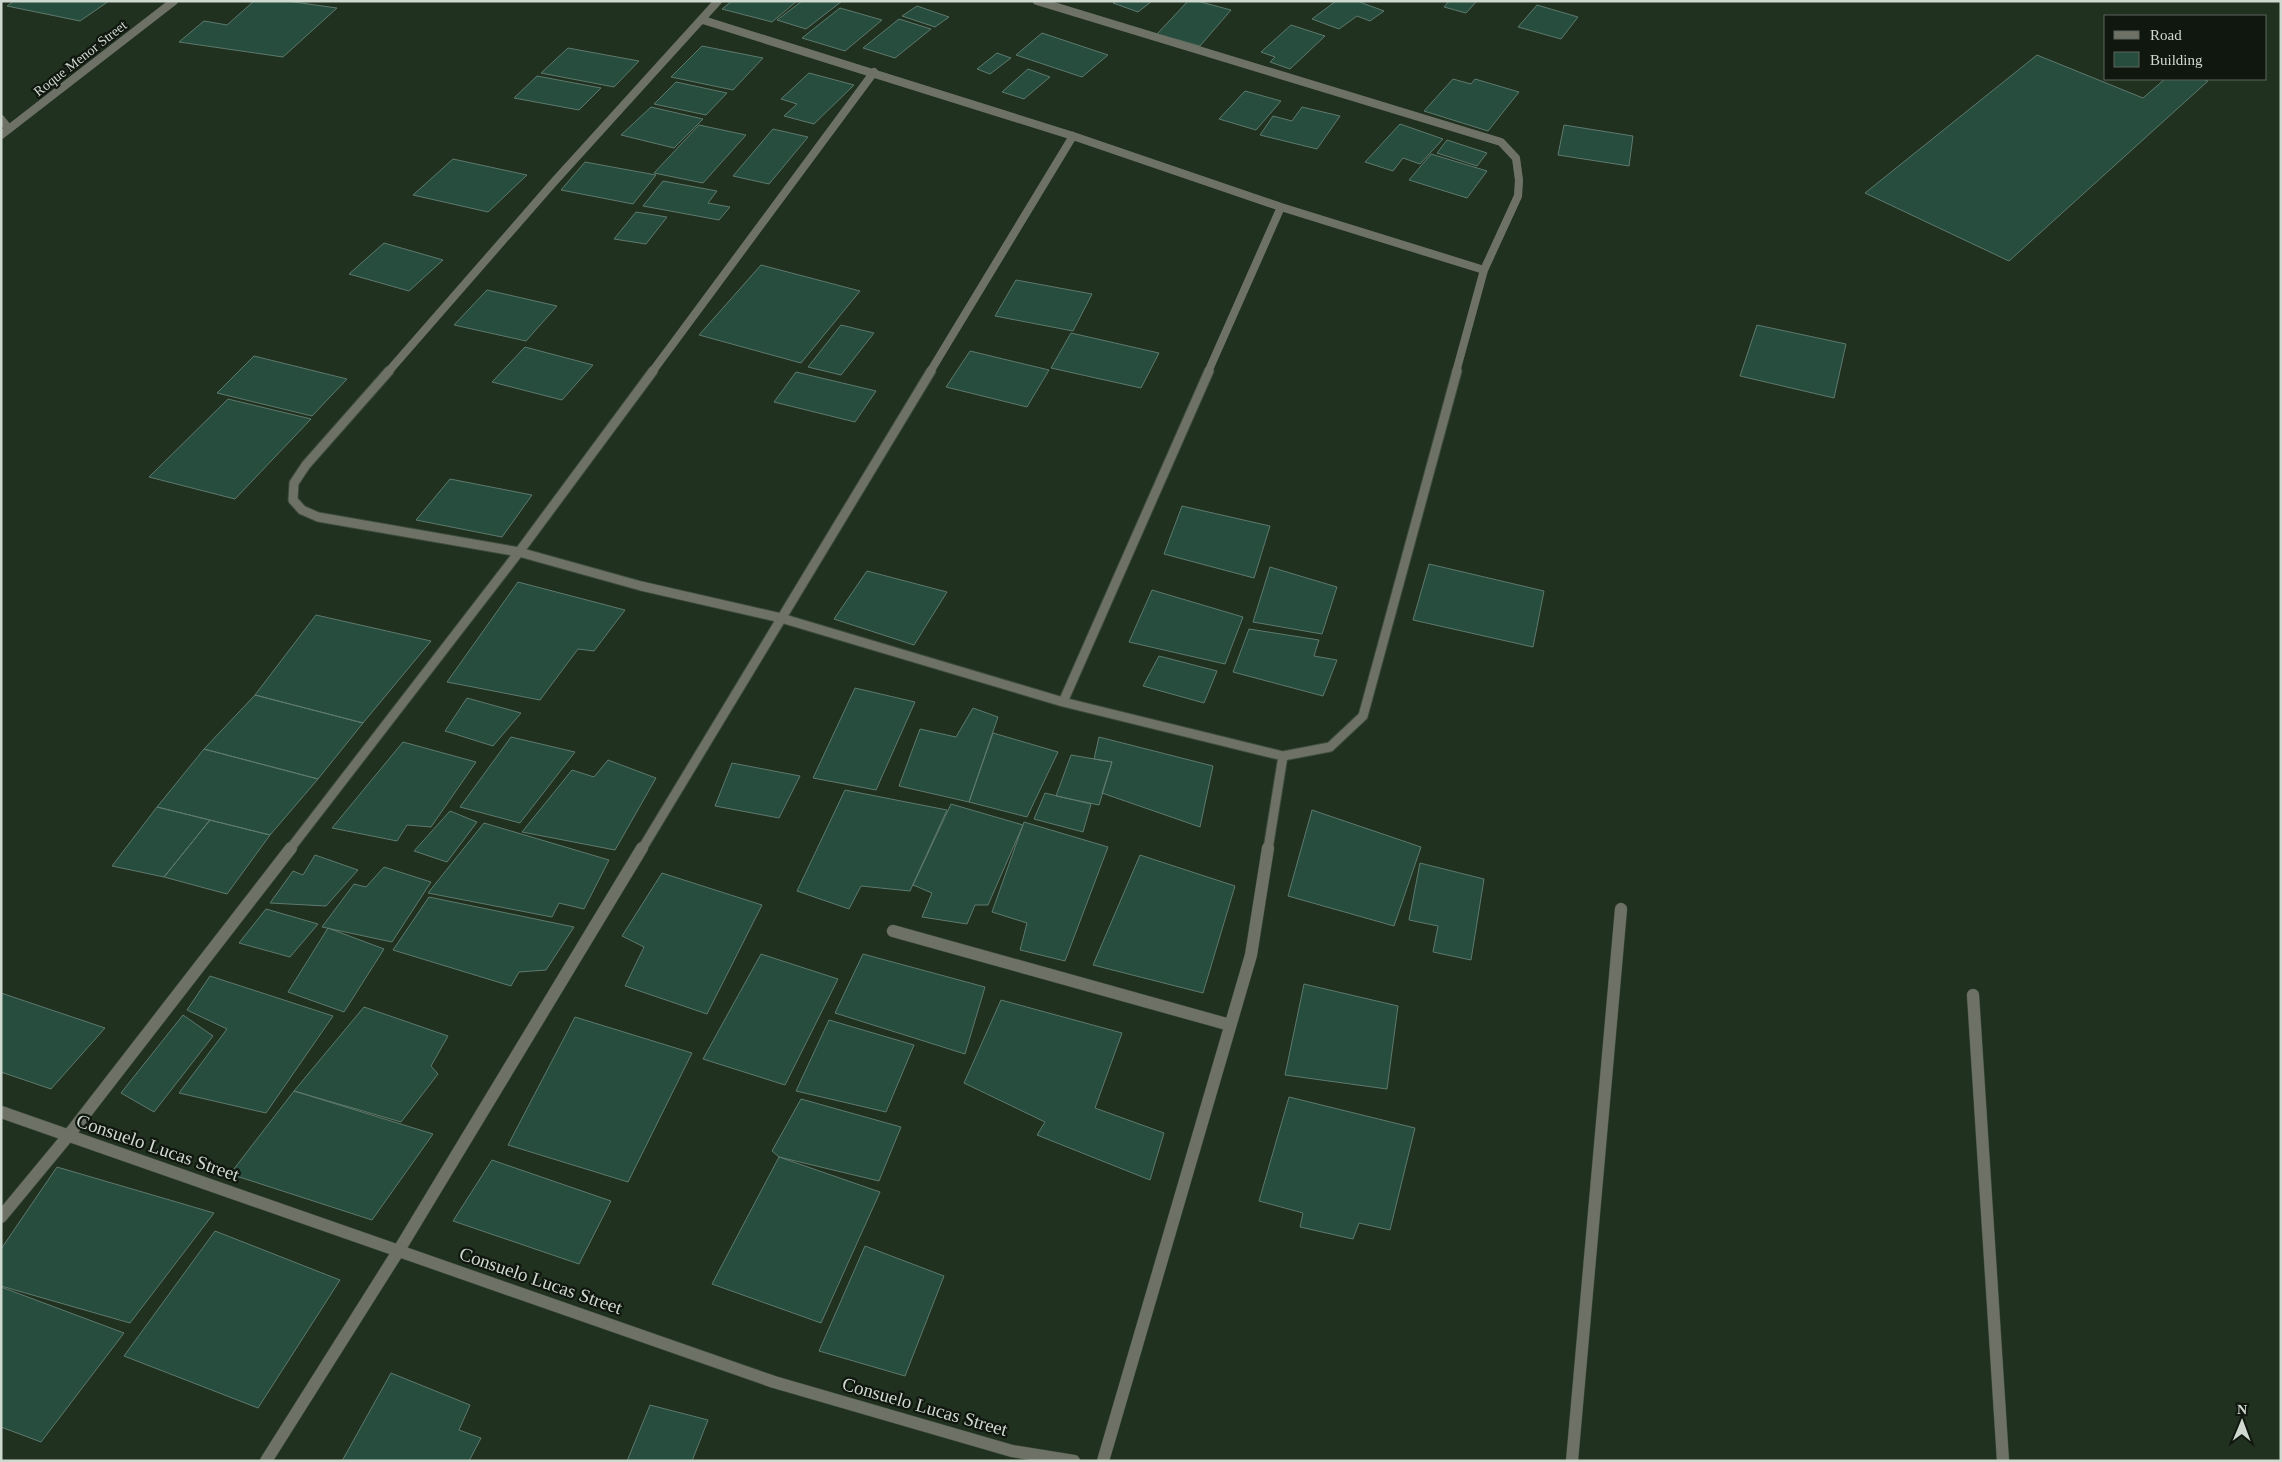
<svg xmlns="http://www.w3.org/2000/svg" width="2282" height="1462" font-family="'Times New Roman',serif">
<style>
.building{fill:#264d3e;stroke:#5e796d}
.lines{fill:none;stroke-linecap:round;stroke-linejoin:round}
.service-casing{stroke:#3d4c3c;stroke-width:8}
.minor-far2-casing{stroke:#3d4c3c;stroke-width:8}
.minor-far1-casing{stroke:#3d4c3c;stroke-width:11}
.minor-casing{stroke:#3d4c3c;stroke-width:13}
.tertiary-far1-casing{stroke:#3d4c3c;stroke-width:8}
.tertiary-casing{stroke:#3d4c3c;stroke-width:13}
.service{stroke:#6e7166;stroke-width:8}
.minor-far2{stroke:#6e7166;stroke-width:8}
.minor-far1{stroke:#6e7166;stroke-width:9}
.minor{stroke:#6e7166;stroke-width:12}
.tertiary-far1{stroke:#6e7166;stroke-width:8}
.tertiary{stroke:#6e7166;stroke-width:12}
.labels{text-anchor:middle;stroke-width:4.5;stroke-linejoin:round;paint-order:stroke}
.far-street-label{font-size:14px;fill:#cfd9cf;stroke:#10170f}
.near-street-label{font-size:19px;fill:#cfd9cf;stroke:#10170f}
</style>
<rect width="100%" height="100%" fill="#213120"/>
<path class="building" d="M14 1H109L80 21 7 6Z
M254 1H287L337 8 283 57 179 42 204 21 227 25Z
M732 1H797L772 22 722 9Z
M802 1H842L806 29 777 20Z
M1116 1H1152L1138 12 1113 3Z
M1188 1H1197L1231 10 1200 46 1157 34Z
M1336 1H1357L1384 11 1370 21 1357 16 1339 29 1312 19Z
M1449 1H1477L1466 13 1444 7Z
M1537 5 1578 17 1561 39 1518 27Z
M917 6 949 17 935 27 902 16Z
M840 8 882 20 845 51 802 38Z
M899 19 931 29 895 58 863 48Z
M1291 25 1325 36 1290 69 1270 62 1275 57 1261 52Z
M1042 33 1108 55 1082 77 1016 55Z
M702 46 763 58 733 90 671 77Z
M568 48 639 61 614 87 541 73Z
M997 53 1011 58 990 74 977 69Z
M2037 55 2143 98 2165 79H2202L2208 81 2009 261 1865 193Z
M1028 69 1050 77 1024 99 1002 92Z
M809 73 854 85 814 124 784 116 797 104 781 99Z
M537 76 601 88 579 110 514 98Z
M1453 79 1471 84 1475 79 1519 92 1488 131 1424 111Z
M676 82 727 93 706 115 654 104Z
M1245 91 1281 101 1256 130 1219 119Z
M651 107 703 119 674 148 621 135Z
M1302 107 1340 116 1317 149 1260 135 1273 116 1292 121Z
M1400 124 1443 139 1420 164 1403 158 1393 171 1365 162Z
M699 125 746 135 703 183 654 173Z
M1564 125 1633 136 1629 166 1558 155Z
M773 129 808 137 769 184 733 176Z
M1447 140 1487 153 1477 166 1437 153Z
M1431 154 1487 171 1467 198 1409 180Z
M453 159 527 175 488 212 413 195Z
M585 162 656 175 633 204 561 190Z
M663 181 717 191 708 203 730 207 719 220 643 206Z
M636 212 667 217 646 244 614 239Z
M384 243 443 260 409 291 349 274Z
M761 265 860 291 801 363 699 335Z
M1016 280 1092 294 1073 331 995 316Z
M487 290 557 306 526 341 454 325Z
M841 325 874 333 841 375 808 367Z
M1757 325 1846 344 1834 398 1740 376Z
M1071 333 1159 353 1141 388 1051 368Z
M525 347 593 365 562 400 492 382Z
M970 351 1049 370 1027 407 946 387Z
M254 356 347 379 312 416 217 393Z
M796 372 876 391 855 422 774 402Z
M228 399 311 419 235 499 149 477Z
M450 479 532 495 502 537 416 520Z
M1182 506 1270 526 1254 578 1164 554Z
M1429 564 1544 591 1533 647 1413 620Z
M1270 567 1337 587 1322 634 1253 622Z
M867 571 947 592 914 645 834 619Z
M518 582 625 610 594 651 578 649 540 700 447 682Z
M1152 590 1243 617 1225 664 1129 642Z
M316 615 431 641 363 723 255 695Z
M1249 629 1319 640 1314 656 1337 660 1323 696 1233 672Z
M1159 656 1217 671 1204 703 1143 686Z
M855 688 915 702 876 790 813 778Z
M255 695 363 723 318 779 204 749Z
M467 698 521 713 493 746 445 731Z
M973 708 998 717 969 802 899 786 920 729 956 737Z
M993 733 1058 752 1027 817 969 802Z
M511 737 575 752 520 823 460 807Z
M1099 737 1213 766 1200 827 1102 793 1112 762 1094 759Z
M403 742 476 762 431 827 407 825 397 841 332 828Z
M204 749 318 779 270 835 157 807Z
M1071 755 1112 762 1099 805 1056 796Z
M608 760 656 778 615 850 522 832 572 770 594 777Z
M732 763 800 776 779 818 715 806Z
M845 790 947 810 910 891 861 886 849 909 797 891Z
M1045 793 1091 804 1083 832 1034 819Z
M951 804 1023 825 988 905H975L967 924 922 917 932 893 913 885Z
M157 807 210 820 164 877 112 866Z
M1312 810 1421 847 1394 926 1288 896Z
M450 811 477 822 447 862 414 851Z
M210 820 270 835 227 894 164 877Z
M1024 822 1108 847 1065 961 1020 950 1027 923 992 912Z
M484 823 609 860 584 909 559 903 552 917 428 893Z
M315 855 358 870 326 906 270 903 293 871 303 875Z
M1140 855 1235 886 1203 993 1093 965Z
M1420 863 1484 879 1471 960 1433 952 1438 926 1409 920Z
M384 867 431 882 392 942 322 927 354 884 366 887Z
M662 873 762 905 707 1014 625 986 644 947 622 936Z
M429 897 574 927 546 970 519 972 511 986 393 950Z
M266 909 318 924 290 957 239 943Z
M328 928 384 949 344 1012 288 992Z
M761 954 838 979 785 1085 703 1059Z
M863 954 985 987 965 1054 835 1013Z
M210 976 333 1016 266 1113 179 1093 227 1029 187 1010Z
M1304 984 1398 1006 1387 1089 1285 1075Z
M1 993 105 1028 51 1089 1 1072Z
M1001 1000 1122 1033 1095 1108 1164 1133 1150 1180 1037 1135 1045 1122 964 1083Z
M364 1007 448 1036 431 1066 438 1074 401 1122 294 1091Z
M183 1015 213 1036 154 1112 121 1093Z
M575 1017 692 1053 628 1182 508 1145Z
M829 1020 914 1045 886 1112 796 1091Z
M294 1091 433 1134 372 1220 230 1174Z
M1289 1097 1415 1128 1390 1230 1359 1223 1353 1239 1300 1227 1303 1213 1259 1201Z
M801 1099 901 1127 879 1181 779 1157 772 1151Z
M779 1157 880 1192 821 1323 712 1284Z
M492 1160 611 1201 579 1264 453 1221Z
M57 1167 214 1213 130 1323 1 1286V1249Z
M215 1231 340 1280 258 1408 124 1356Z
M865 1246 944 1276 905 1376 819 1351Z
M1 1287 124 1333 41 1442 1 1427Z
M391 1373 470 1405 459 1430 481 1438 469 1461H342Z
M650 1405 708 1420 692 1461H627Z"/>
<g class="lines">
<g class="service-casing">
<path id="service" d="M1 119 9 129"/>
</g>
<g class="minor-far2-casing">
<path id="minor-far2" d="M1037 1 1501 142 1516 158 1519 180 1518 196 1484 270 1456 372
M703 20 1073 136 1281 207 1484 270
M388 372 553 183 718 1
M652 372 874 72
M930 372 1073 136
M1208 372 1281 207"/>
</g>
<g class="minor-far1-casing">
<path id="minor-far1" d="M389 371 306 465 294 483 293 500 302 510 318 517 519 552 641 586 781 618 1063 702 1283 756 1330 747 1363 716 1457 371
M1063 702 1209 371
M290 849 519 552 653 371
M642 849 931 371
M1268 849 1283 756"/>
</g>
<g class="minor-casing">
<path id="minor" d="M893 931 1230 1025
M1973 995 2003 1461
M1 1217 68 1136 291 848
M266 1461 399 1250 642 848
M1103 1461 1251 955 1268 848
M1572 1461 1621 909"/>
</g>
<g class="tertiary-far1-casing">
<path id="tertiary-far1" d="M1 135 174 1"/>
</g>
<g class="tertiary-casing">
<path id="tertiary" d="M1 1112 774 1382 1012 1451 1074 1461"/>
</g>
<use href="#service" class="service"/>
<use href="#minor-far2" class="minor-far2"/>
<use href="#minor-far1" class="minor-far1"/>
<use href="#minor" class="minor"/>
<use href="#tertiary-far1" class="tertiary-far1"/>
<use href="#tertiary" class="tertiary"/>
</g>
<g class="labels">
<g class="far-street-label">
<text transform="translate(80 58) rotate(-38)" y="5">Roque Menor Street</text>
</g>
<g class="near-street-label">
<text transform="translate(158 1147) rotate(19)" y="7">Consuelo Lucas Street</text>
<text transform="translate(541 1280) rotate(19)" y="7">Consuelo Lucas Street</text>
<text transform="translate(925 1406) rotate(16)" y="7">Consuelo Lucas Street</text>
</g>
</g>
<rect width="2282" height="1462" fill="none" stroke="#cfd9cf" stroke-width="5"/>
<rect x="2104" y="15" width="162" height="65" fill="#10170f" stroke="#5c655c"/>
<rect x="2114" y="31" width="25" height="8" fill="#6e7166" stroke="#5c655c"/>
<text x="2150" y="40" font-size="15" fill="#cfd9cf">Road</text>
<rect x="2114" y="52" width="25" height="15" fill="#264d3e" stroke="#5c655c"/>
<text x="2150" y="65" font-size="15" fill="#cfd9cf">Building</text>
<g transform="translate(2242 1422) rotate(1)" stroke="#10170f" stroke-width="4" paint-order="stroke">
<path d="M0-4L9 19L0 12L-9 19Z" fill="#cfd9cf"/>
<text y="-8" font-size="14" font-weight="bold" text-anchor="middle" fill="#cfd9cf">N</text>
</g>
</svg>
